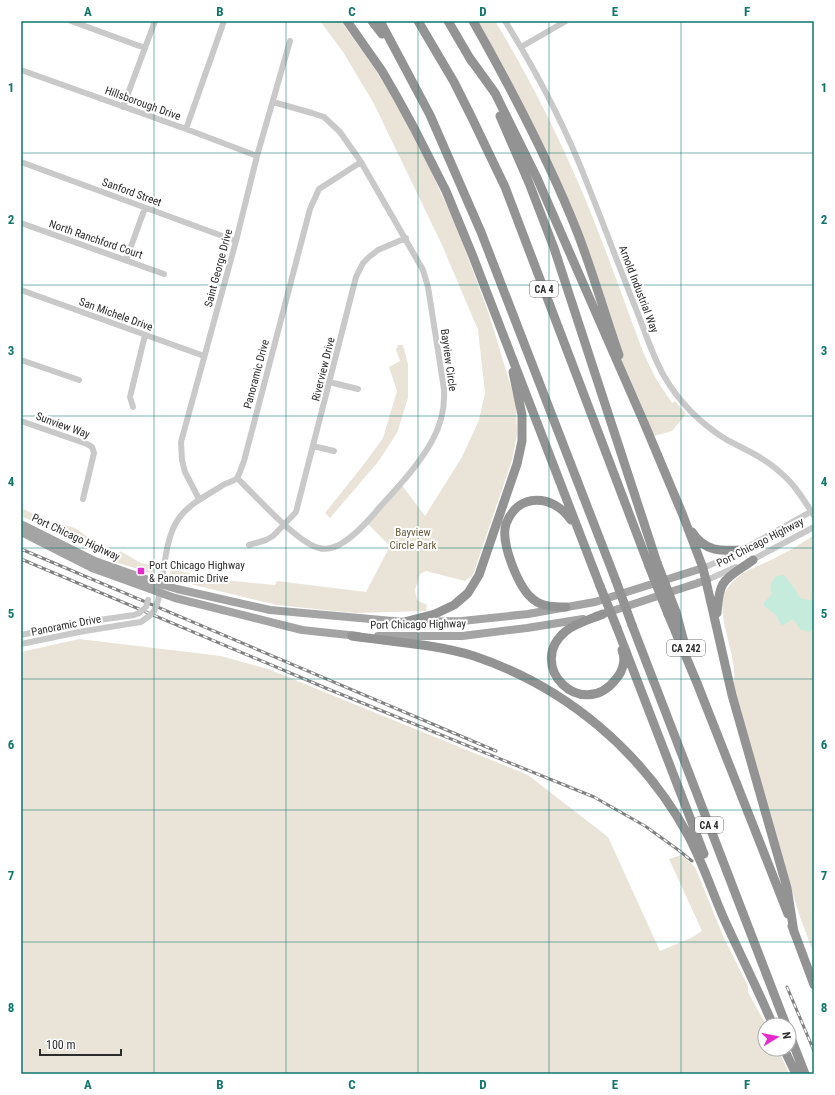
<svg xmlns="http://www.w3.org/2000/svg" width="835" height="1095" font-family="'Roboto Condensed',sans-serif">
<style>
.green{fill:#eae4d8}
.water{fill:#c4ebdb}
.lines{fill:none;stroke-linecap:round;stroke-linejoin:round}
.minor{stroke:#c9c9c9;stroke-width:6}
.major{stroke:#a4a4a4;stroke-width:8}
.highway{stroke:#939393;stroke-width:9}
.rail-casing{stroke:#818181;stroke-width:3}
.rail{stroke:#fff;stroke-width:1.5;stroke-dasharray:4.5;stroke-linecap:butt}
.minor-bridge{stroke:#c9c9c9;stroke-width:6}
.highway-bridge{stroke:#939393;stroke-width:9}
.grid{fill:none;stroke:#0f766e;stroke-width:1;stroke-opacity:0.55}
.poi-dot{fill:#e72ace;stroke:#fff;stroke-width:1.5}
.labels{text-anchor:middle;stroke-width:4;stroke-linejoin:round;paint-order:stroke}
.shield{fill:#fff;stroke:#6b6b6b;stroke-width:1}
.shield-label{font-size:10px;font-weight:bold;fill:#2c2c2c}
.street-label{font-size:11px;fill:#2c2c2c;stroke:#fff}
.park-label{font-size:11px;fill:#675b39;stroke:#fff}
.poi-label{font-size:11px;fill:#2c2c2c;stroke:#fff;text-anchor:start}
.neatline{fill:none;stroke:#0f766e;stroke-width:1.5}
.grid-label{font-size:13px;text-anchor:middle;font-weight:bold;fill:#0f766e}
</style>
<rect width="100%" height="100%" fill="#fff"/>
<path class="green" d="M320 21H341L375 69 415 136 457 228 489 314 512 390 516 405 517 434 512 460 474 572 472 576 465 581 426 571 420 574 415 590 417 600 427 605 426 611 355 613 277 605 198 586 169 577 171 569 213 579 275 585 277 581 366 592 390 546 366 522 401 484 425 516 462 457 479 420 485 393 478 330 442 245 374 104 343 52Z
M473 21H495C528 75 556 131 581 189 604 243 623 299 644 354L656 379 672 403 675 401 686 414 672 431 650 437 602 309 578 235Z
M398 345H403L408 364V398L397 433 378 462 330 518 325 513 361 468 383 438 397 391 389 367 400 361 396 350Z
M21 508 47 520 75 528 117 558 120 551 141 563 156 566 154 574 115 562 52 530 21 516Z
M814 535V955L800 917 790 885 734 688C734 680 735 671 733 663 730 640 718 615 724 592L725 593C734 573 755 568 773 559 787 552 801 544 814 535Z
M79 639 221 656 268 669 528 775 608 837 660 951 691 938 702 931 669 859 681 855 695 867 724 938 748 986V992L766 1025 765 1049H778L789 1074H21V652Z"/>
<path class="water" d="M784 575 794 588 800 598 814 601V627L810 632 801 630 793 619 783 625 780 624 777 616 764 606V602L772 594C769 585 771 583 776 576Z"/>
<g class="lines">
<path class="minor" d="M71 21 145 48
M505 21C538 74 567 130 589 188 605 228 620 269 636 309 645 331 652 355 664 376 679 402 701 424 727 440 746 450 765 458 781 473 795 485 804 500 814 516
M521 47 566 21
M21 70 186 129 257 156
M123 107 155 21
M186 129 224 21
M21 162 236 241
M21 223 164 274
M126 260 145 208
M21 290 204 356
M21 360 79 380
M329 382 358 389
M133 407 130 397 145 335
M21 421 87 444 92 447 94 453 83 499
M313 446 334 451
M237 478C254 494 298 544 319 548 326 550 333 548 339 545 355 536 368 521 379 508 398 487 418 466 432 441 441 425 445 407 444 389L428 287 423 270 361 162 340 132 324 117 312 113 273 102
M199 499 185 472 182 460 181 442 236 241 257 156 290 41
M249 545 266 540 273 536 296 512 356 277 363 263 369 257 378 250 406 238
M750 561 814 527
M703 568 735 554 814 510
M707 580 736 567
M157 604C165 579 163 540 179 518 190 503 208 495 223 485 227 483 234 481 237 478 240 474 242 465 244 461L310 209 319 189 361 162
M21 635 78 623 134 615 139 613
M21 644 79 632 134 623 141 622 149 616"/>
<path class="major" d="M21 524 95 561 160 584 177 589 270 610 404 622 462 621 528 614 595 602 703 568
M21 532 92 568 175 598 302 630 358 636
M606 613 707 580
M378 636H462L527 628 583 619"/>
<path class="highway" d="M347 21 382 71 397 97 414 128 446 191 472 254 600 586
M372 21 382 34
M380 21 430 115 481 232 616 581
M418 21 454 82 472 118 505 187 649 566
M448 21 472 62
M473 21C512 90 549 160 578 234 593 273 605 315 619 355
M469 57 495 93 537 178 645 425 682 513 703 568 732 695 787 888 794 932
M500 116 529 183 554 248 657 563
M692 532C705 552 721 551 742 550
M566 607C555 607 543 607 534 600 519 589 500 543 506 524 518 492 553 494 571 520
M676 612 684 642
M717 613C718 604 718 592 723 584 729 574 744 567 753 560
M603 614C591 619 576 623 566 631 524 665 582 723 616 679 623 671 626 660 622 650
M668 614 697 683 788 914
M404 622 435 614 454 605 468 593 479 575 517 464 522 441V415L513 372
M632 625 786 1025
M617 628 704 854
M352 636C391 642 436 644 474 656 566 687 642 751 688 835 703 863 712 892 725 921 741 956 758 990 773 1025
M792 926 814 985
M789 1033 805 1074
M784 1049 796 1074"/>
<g class="rail-casing">
<path id="rail" d="M21 549 496 751
M21 559 328 689 594 797 645 826 677 849 692 861
M787 987 814 1051"/>
</g>
<use href="#rail" class="rail"/>
<path class="minor-bridge" d="M139 613 146 607 148 600
M149 616 154 611 157 604"/>
<path class="highway-bridge" d="M657 563 676 612
M649 566 668 614
M616 581 632 625
M600 586 617 628"/>
</g>
<path class="grid" d="M154 21V1074M286 21V1074M418 21V1074M549 21V1074M681 21V1074M21 153H814M21 285H814M21 416H814M21 548H814M21 679H814M21 810H814M21 942H814"/>
<rect class="poi-dot" x="137" y="567" width="8" height="8" rx="2"/>
<g class="labels">
<g class="shield">
<rect x="530" y="281" width="28" height="16" rx="3"/>
<rect x="667" y="640" width="38" height="16" rx="3"/>
<rect x="695" y="817" width="28" height="16" rx="3"/>
</g>
<g class="shield-label">
<text x="544" y="293">CA 4</text>
<text x="686" y="652">CA 242</text>
<text x="709" y="829">CA 4</text>
</g>
<g class="street-label">
<text transform="translate(143 103) rotate(20)" y="4">Hillsborough Drive</text>
<text transform="translate(132 192) rotate(20)" y="4">Sanford Street</text>
<text transform="translate(96 239) rotate(19)" y="4">North Ranchford Court</text>
<text transform="translate(218 268) rotate(-75)" y="4">Saint George Drive</text>
<text transform="translate(639 289) rotate(69)" y="4">Arnold Industrial Way</text>
<text transform="translate(116 314) rotate(20)" y="4">San Michele Drive</text>
<text transform="translate(449 360) rotate(82)" y="4">Bayview Circle</text>
<text transform="translate(323 369) rotate(-76)" y="4">Riverview Drive</text>
<text transform="translate(256 374) rotate(-75)" y="4">Panoramic Drive</text>
<text transform="translate(63 425) rotate(20)" y="4">Sunview Way</text>
<text transform="translate(76 537) rotate(25)" y="4">Port Chicago Highway</text>
<text transform="translate(760 542) rotate(-27)" y="4">Port Chicago Highway</text>
<text transform="translate(418 624) rotate(-1)" y="4">Port Chicago Highway</text>
<text transform="translate(66 625) rotate(-11)" y="4">Panoramic Drive</text>
</g>
<g class="park-label">
<text x="413" y="536">Bayview<tspan x="413" dy="13">Circle Park</tspan></text>
</g>
<g class="poi-label">
<text x="149" y="569">Port Chicago Highway<tspan x="149" dy="13">&amp; Panoramic Drive</tspan></text>
</g>
</g>
<rect width="835" height="1095" fill="none" stroke="#ffffff" stroke-width="44"/>
<g transform="translate(777 1037) rotate(80)"><circle r="19" fill="#ffffff" stroke="#ababab"/>
<path d="M0-3L7 15L0 10L-7 15Z" fill="#e72ace"/>
<text y="-6" font-size="11" font-weight="bold" text-anchor="middle" fill="#2c2c2c">N</text>
</g>
<path d="M40 1049v6h81v-6" fill="none" stroke="#2c2c2c" stroke-width="2"/>
<text x="46" y="1049" font-size="12" fill="#2c2c2c" stroke="#ffffff" stroke-width="3" paint-order="stroke">100 m</text>
<rect x="22" y="22" width="791" height="1051" class="neatline"/>
<g class="grid-label">
<text x="88" y="16">A</text>
<text x="220" y="16">B</text>
<text x="352" y="16">C</text>
<text x="483" y="16">D</text>
<text x="615" y="16">E</text>
<text x="747" y="16">F</text>
<text x="11" y="92">1</text>
<text x="824" y="92">1</text>
<text x="11" y="224">2</text>
<text x="824" y="224">2</text>
<text x="11" y="355">3</text>
<text x="824" y="355">3</text>
<text x="11" y="486">4</text>
<text x="824" y="486">4</text>
<text x="11" y="618">5</text>
<text x="824" y="618">5</text>
<text x="11" y="749">6</text>
<text x="824" y="749">6</text>
<text x="11" y="880">7</text>
<text x="824" y="880">7</text>
<text x="11" y="1012">8</text>
<text x="824" y="1012">8</text>
<text x="88" y="1089">A</text>
<text x="220" y="1089">B</text>
<text x="352" y="1089">C</text>
<text x="483" y="1089">D</text>
<text x="615" y="1089">E</text>
<text x="747" y="1089">F</text>
</g>
</svg>
